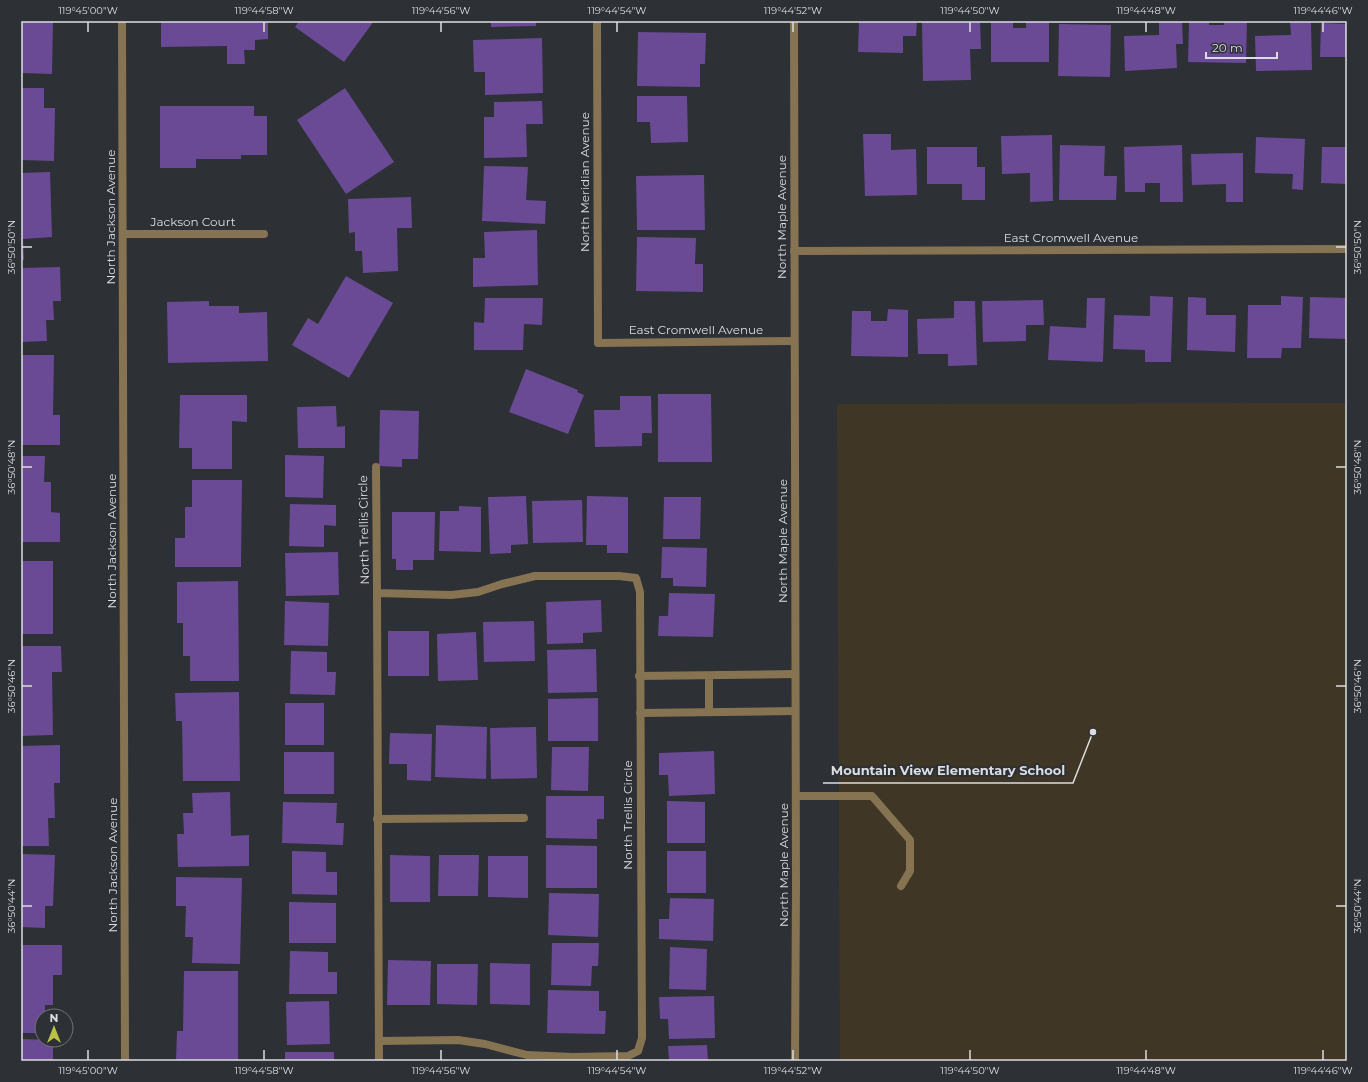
<svg xmlns="http://www.w3.org/2000/svg" width="1368" height="1082" font-family="Montserrat,sans-serif">
<style>
.education{fill:#403626}
.building{fill:#6a4a94}
.lines{fill:none;stroke-linecap:round;stroke-linejoin:round}
.service{stroke:#867351;stroke-width:8}
.minor{stroke:#867351;stroke-width:8}
.tertiary{stroke:#867351;stroke-width:8}
.ticks{fill:none;stroke:#dbdde0;stroke-width:1.5}
.labels{text-anchor:middle;stroke-width:4;stroke-linejoin:round;paint-order:stroke}
.street-label{font-size:12px;fill:#dbdde0;stroke:#2d3035}
.leader{fill:none;stroke:#dbdde0;stroke-width:1.5}
.callout-dot{fill:#dbdde0;stroke:#2d3035;stroke-width:1.5}
.callout-label{font-size:13px;text-anchor:middle;font-weight:bold;fill:#dbdde0;stroke:#2d3035;stroke-width:4;stroke-linejoin:round;paint-order:stroke}
.neatline{fill:none;stroke:#dbdde0;stroke-width:1.5}
.ticks-label{font-size:10px;text-anchor:middle;fill:#dbdde0}
</style>
<rect width="100%" height="100%" fill="#2d3035"/>
<path class="education" d="M1347 403V1061H840L837 404Z"/>
<path class="building" d="M21 21H53L52 74 21 73Z
M161 21H268V39L255 40V50H244L245 64H227V46L161 47Z
M299 21H374L344 62 295 27Z
M491 21H536V26L491 27Z
M859 21H917L916 36H903V53L858 52Z
M922 21H980L981 49H970L971 80 923 81Z
M991 21H1013V28H1026V21H1049V62H991Z
M1159 21H1182L1183 44H1176L1177 68 1125 71 1124 36 1159 35Z
M1189 21H1209V25H1224V21H1247L1246 63 1188 62Z
M1290 21H1311L1312 70 1256 71 1255 36 1291 35Z
M1321 23 1347 24V57H1320Z
M1059 24 1111 25 1110 77 1058 76Z
M638 32 706 33 705 64H700V87L637 86Z
M542 38 543 93 485 95V72H474L473 40Z
M21 88H44V108H55L54 161 21 160Z
M345 88 394 162 346 194 297 120Z
M637 96H687L688 142 651 143 650 122H637Z
M542 101 543 124H526L527 157 484 158V117H494V102Z
M160 106H254V116H267V155H241V159H196V168H160Z
M863 134H891V150L916 149 917 195 865 196Z
M1052 135 1053 201 1030 202V173L1002 174 1001 136Z
M1256 137 1305 139 1303 190 1292 189 1293 174 1255 173Z
M1060 145 1105 146 1104 176H1117L1116 200H1059Z
M1182 145 1183 202H1160V183H1145V192H1125L1124 147Z
M927 147H977V167H985V200H962V184H927Z
M1322 147H1347V184L1321 183Z
M1243 153V202H1226V184L1192 185 1191 154Z
M484 166 528 167 526 200 546 201 545 224 482 221Z
M50 172 52 237 23 239 24 260H21V173Z
M704 175 705 230H637L636 176Z
M411 197 412 228H397L398 271 363 273 362 251H355V232L349 233 348 199Z
M537 230 538 285 473 287V258H485L484 232Z
M637 237 696 238 695 264H703V292L636 291Z
M60 267 61 301H53L54 320H46L47 341 21 342V268Z
M346 276 393 303 349 378 292 345 308 318 318 324Z
M1150 296 1173 297 1171 362H1145V350L1113 349 1114 315 1150 316Z
M1281 296 1303 297 1301 348H1282L1281 358H1247L1248 305H1281Z
M1188 297 1206 298V315H1236L1235 352 1187 350Z
M1310 297 1347 298V339L1309 338Z
M485 298H543L542 325 524 324 523 350H474V322L484 323Z
M1087 298H1105L1103 362 1048 360 1050 326 1086 328Z
M1043 300 1044 325H1026V341L983 342 982 301Z
M209 301V306H239V313L267 312 268 361 168 363 167 302Z
M954 301H975L977 365 948 366V354H918L917 319 954 318Z
M888 309 908 310V357L851 356 852 311H871V321H887Z
M21 355H54L53 415H60V445H21Z
M526 369 578 390 577 392 584 395 568 434 509 412Z
M658 394H711L712 462H658Z
M180 395H247V422L232 421V469H192V448H179Z
M620 396H651L652 433H642V446L595 447 594 410H620Z
M336 406 337 427 345 426V448H298L297 407Z
M380 410 419 411 418 459H402V467L379 466Z
M285 455 324 456 323 498 285 497Z
M21 456H45L44 482H51V512L60 513V542H21Z
M192 480H242L241 567H175V538H185V507H192Z
M526 496 528 544 511 545V553L490 554 488 497Z
M587 496 628 497V553H607V545H586Z
M664 497H701L700 539H663Z
M582 500 583 542 533 543 532 501Z
M290 504 336 505V526L324 525V547L289 546Z
M459 506 481 507V552L439 551 440 511H459Z
M392 512H435L434 560H413V570H396V559H392Z
M662 547 707 548 706 587 673 586V578H661Z
M338 552 339 595 286 596 285 553Z
M21 561H53V634H21Z
M238 581 239 681H190V656H183V623H177V582Z
M669 593 715 594 713 637 658 636 659 616H668Z
M601 600 602 632 583 633V643L547 644 546 602Z
M285 601 329 603 328 646 284 645Z
M534 621 535 661 484 662 483 622Z
M388 631H429V676H388Z
M476 632 478 680 438 681 437 634Z
M21 646H61L62 672H52L53 735 21 736Z
M596 649 597 692 548 693 547 650Z
M291 651 327 652V672H336L335 695 290 694Z
M239 692 240 781H183L182 721H176L175 693Z
M598 698V741H548V699Z
M285 703H324V745H285Z
M436 725 487 727 486 779 435 777Z
M536 727 537 778 491 779 490 728Z
M390 733 432 734 431 781 407 780V764H389Z
M60 745V783H54L55 818H48L49 846H21V746Z
M552 747H589L588 791 551 790Z
M714 751 715 794 669 796 668 775H659V753Z
M284 752H334V794H284Z
M230 792 231 836 249 835V866L178 867 177 834H184L183 813H193L192 793Z
M546 796H604V819H597V839L546 838Z
M667 801 705 802V843H667Z
M283 802 337 803 336 823H344L343 845 282 843Z
M546 845 597 846V888H546Z
M292 851 326 852V872H337V895L292 894Z
M667 851H706V893H667Z
M21 854 55 855 53 906H45V928L21 927Z
M390 855 430 856V902H390Z
M439 855H479L478 896H438Z
M488 856H528V898L488 897Z
M176 877 242 878 240 964 192 963 193 937H185L186 906H176Z
M549 893 599 894 598 937 548 935Z
M670 898 714 899 713 941 659 939V919H669Z
M289 902 336 903V943H289Z
M552 943H599L598 966H592L591 986 551 985Z
M21 945H62V975H53V1005H45V1016H42V1033H21Z
M670 947 707 949 706 990 669 989Z
M290 951 328 952V972H337V994H289Z
M388 960 431 961 430 1005H387Z
M490 963 530 964V1005L490 1004Z
M437 964H478L477 1005 437 1004Z
M184 971H238V1061H176L177 1031H183Z
M548 990 599 991V1011H606L605 1034 547 1033Z
M714 996 715 1038 669 1039 668 1019H660L659 997Z
M329 1001 330 1044 287 1045 286 1002Z
M21 1039 53 1040V1061H21Z
M707 1045 708 1061H669L668 1046Z
M285 1052H334V1061H285Z"/>
<g class="lines">
<path class="service" d="M796 796H872L910 840V871L901 886"/>
<path class="minor" d="M122 21 125 1061
M597 21 598 343 794 341
M123 234H264
M794 251 1347 249
M376 467 377 593
M639 676 795 674
M709 676V712
M640 713 795 711
M377 819 524 818
M379 1061 377 593 451 595 478 592 502 584 535 576H619L636 578 640 592 642 1038 638 1051 628 1056 572 1057 527 1055 485 1044 458 1040 379 1041"/>
<path class="tertiary" d="M794 21 796 886 795 1061"/>
</g>
<path class="ticks" d="M88 22V32M264 22V32M441 22V32M617 22V32M793 22V32M970 22V32M1146 22V32M1323 22V32M22 247H32M1336 247H1346M22 467H32M1336 467H1346M22 686H32M1336 686H1346M22 906H32M1336 906H1346M88 1050V1060M264 1050V1060M441 1050V1060M617 1050V1060M793 1050V1060M970 1050V1060M1146 1050V1060M1323 1050V1060"/>
<g class="labels">
<g class="street-label">
<text transform="translate(585 182) rotate(-90)" y="4">North Meridian Avenue</text>
<text transform="translate(111 217) rotate(-90)" y="4">North Jackson Avenue</text>
<text transform="translate(782 217) rotate(-90)" y="4">North Maple Avenue</text>
<text x="193" y="226">Jackson Court</text>
<text x="1071" y="242">East Cromwell Avenue</text>
<text x="696" y="334">East Cromwell Avenue</text>
<text transform="translate(364 530) rotate(-91)" y="4">North Trellis Circle</text>
<text transform="translate(112 541) rotate(-90)" y="4">North Jackson Avenue</text>
<text transform="translate(783 541) rotate(-90)" y="4">North Maple Avenue</text>
<text transform="translate(628 815) rotate(-90)" y="4">North Trellis Circle</text>
<text transform="translate(113 865) rotate(-90)" y="4">North Jackson Avenue</text>
<text transform="translate(784 865) rotate(-90)" y="4">North Maple Avenue</text>
</g>
</g>
<path class="leader" d="M1093 732L1073 783H823"/>
<circle class="callout-dot" cx="1093" cy="732" r="4"/>
<g class="callout-label">
<text x="948" y="775">Mountain View Elementary School</text>
</g>
<rect width="1368" height="1082" fill="none" stroke="#2d3035" stroke-width="44"/>
<g transform="translate(54 1028)"><circle r="19" fill="#2d3035" stroke="#737579"/>
<path d="M0-3L7 15L0 10L-7 15Z" fill="#bac045"/>
<text y="-6" font-size="11" font-weight="bold" text-anchor="middle" fill="#dbdde0">N</text>
</g>
<path d="M1206 52v6h71v-6" fill="none" stroke="#dbdde0" stroke-width="2"/>
<text x="1212" y="52" font-size="12" fill="#dbdde0" stroke="#2d3035" stroke-width="3" paint-order="stroke">20 m</text>
<rect x="22" y="22" width="1324" height="1038" class="neatline"/>
<g class="ticks-label">
<text x="88" y="14">119°45'00"W</text>
<text x="264" y="14">119°44'58"W</text>
<text x="441" y="14">119°44'56"W</text>
<text x="617" y="14">119°44'54"W</text>
<text x="793" y="14">119°44'52"W</text>
<text x="970" y="14">119°44'50"W</text>
<text x="1146" y="14">119°44'48"W</text>
<text x="1323" y="14">119°44'46"W</text>
<text transform="translate(11 247) rotate(-90)" y="4">36°50'50"N</text>
<text transform="translate(1357 247) rotate(-90)" y="4">36°50'50"N</text>
<text transform="translate(11 467) rotate(-90)" y="4">36°50'48"N</text>
<text transform="translate(1357 467) rotate(-90)" y="4">36°50'48"N</text>
<text transform="translate(11 686) rotate(-90)" y="4">36°50'46"N</text>
<text transform="translate(1357 686) rotate(-90)" y="4">36°50'46"N</text>
<text transform="translate(11 906) rotate(-90)" y="4">36°50'44"N</text>
<text transform="translate(1357 906) rotate(-90)" y="4">36°50'44"N</text>
<text x="88" y="1074">119°45'00"W</text>
<text x="264" y="1074">119°44'58"W</text>
<text x="441" y="1074">119°44'56"W</text>
<text x="617" y="1074">119°44'54"W</text>
<text x="793" y="1074">119°44'52"W</text>
<text x="970" y="1074">119°44'50"W</text>
<text x="1146" y="1074">119°44'48"W</text>
<text x="1323" y="1074">119°44'46"W</text>
</g>
</svg>
